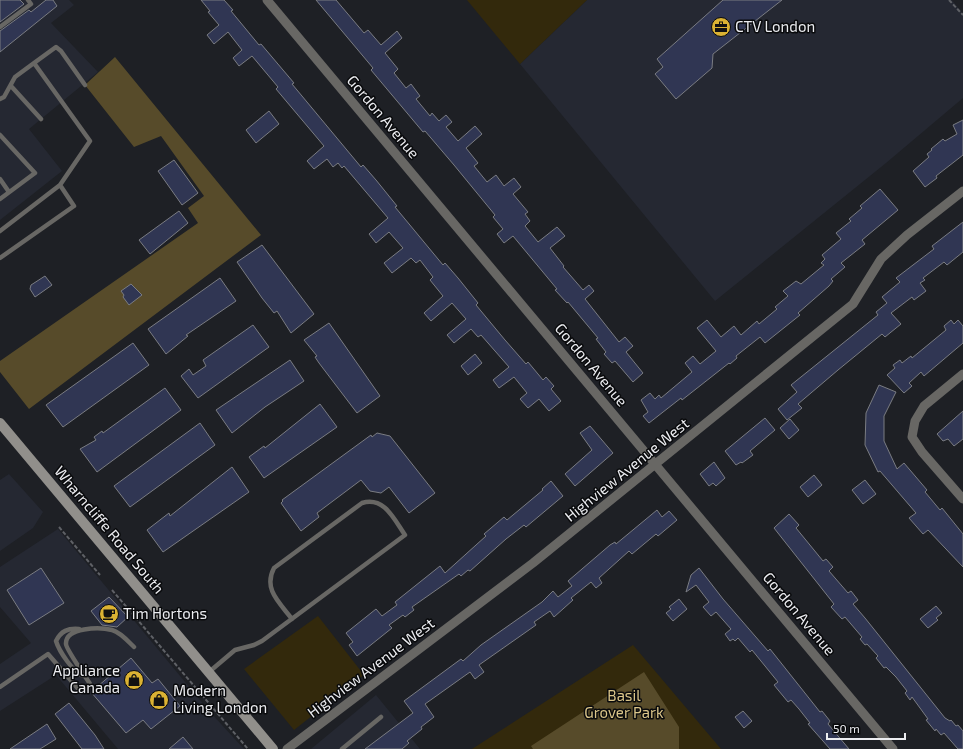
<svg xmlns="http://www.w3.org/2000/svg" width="963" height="749" font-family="'Exo 2',sans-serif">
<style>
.built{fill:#252832}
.green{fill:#33290c}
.forest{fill:#574b2a}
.building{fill:#303653;stroke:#7a7c82}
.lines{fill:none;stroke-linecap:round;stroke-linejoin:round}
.path{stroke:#5f6166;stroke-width:2;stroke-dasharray:4 2;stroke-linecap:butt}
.lane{stroke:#686764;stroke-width:4.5}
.street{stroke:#686764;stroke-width:9}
.secondary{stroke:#918f8b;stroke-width:10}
.labels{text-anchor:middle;stroke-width:3;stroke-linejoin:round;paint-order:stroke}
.poi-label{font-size:15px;fill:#ecedf1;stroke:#090a0c;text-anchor:start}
.street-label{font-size:15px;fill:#ecedf1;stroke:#090a0c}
.park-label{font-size:15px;fill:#dcc68a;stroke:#090a0c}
</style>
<rect width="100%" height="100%" fill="#1e2025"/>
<path class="built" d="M0 0H69L74 5 51 23 98 72 29 129 62 171 0 220Z
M587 0H952L963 14V98L886 163 715 301 520 64Z
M9 474 43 512 33 528 0 551V480Z
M58 529 210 712 244 749H118L56 675 0 711V664L31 643 0 607V567Z
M376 695 420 749H311Z"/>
<path class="green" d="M467 0H587L520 64Z
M318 616 364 675 294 730 244 669Z
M633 645 721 749H472Z"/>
<path class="forest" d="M115 57 261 235 29 409 0 372V361L198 223 188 208 204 196 161 136 134 147 85 85Z
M644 672 679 727V749H533L531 746Z"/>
<path class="building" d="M0 0H20L24 4 0 22Z
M46 0H53L57 6 0 52V31L29 10 31 12Z
M201 0H224L233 10 231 11 259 45 261 44 294 83 292 84 361 167 363 165 376 180 397 206 395 207 443 265 445 263 458 278 478 303 476 305 505 340 526 364 528 362 543 380 546 377 554 386 551 389 561 401 549 411 539 399 528 408 520 399 527 393 514 377 499 388 493 380 509 367 481 335 478 337 471 329 454 343 447 335 466 319 452 303 431 321 424 313 443 296 430 280 433 277 420 260 416 263 411 258 392 273 384 263 403 248 389 232 376 243 369 234 388 218 344 166 342 168 338 163 333 167 327 159 314 169 307 161 324 146 276 89 278 87 252 56 239 66 233 58 242 50 228 32 214 44 207 35 219 25 208 12 210 11Z
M316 0H336L364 33 368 30 381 45 397 31 402 38 385 53 398 69 394 73 406 88 411 84 420 96 416 99 430 116 432 113 439 121 446 115 452 122 446 127 458 141 475 126 482 134 466 148 478 163 474 166 487 182 496 175 504 186 514 178 521 187 513 194 528 212 525 214 530 221 525 226 538 242 557 227 565 236 550 248 564 266 563 267 583 290 589 285 594 291 585 299 619 342 625 337 633 346 626 352 643 373 633 382 615 361 612 363 604 354 606 352 596 339 598 338 568 302 567 303 555 290 557 289 513 236 504 243 497 234 503 229 493 217 495 215 454 165 425 131 423 132 371 70 373 68Z
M723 0H782L713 54 712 68 676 99 655 74 663 67 657 59Z
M269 111 279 124 256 143 246 130Z
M963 120V155L936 176 937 178 925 187 913 171 929 157 927 154 932 150 931 149 943 139 945 141 957 134 953 125Z
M174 160 198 193 182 205 158 171Z
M880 189 898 210 862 240 865 244 841 263 845 267 831 279 833 281 829 286 798 313 800 315 765 343 760 337 736 356 737 358 730 364 729 363 682 400 681 398 649 423 643 416 648 412 641 400 650 393 655 399 659 395 661 398 692 372 685 363 693 356 700 364 716 351 697 328 707 320 721 337 734 326 741 335 757 321 759 324 777 309 775 307 788 296 783 291 796 281 801 284 824 265 821 263 825 259 822 255 841 239 836 233 851 221 849 219 862 208 860 206Z
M179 211 188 223 150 254 139 240Z
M963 222V252L947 265 944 262 923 278 925 280 920 283 926 291 914 300 912 297 891 313 901 324 885 337 882 334 838 370 798 404 802 408 787 420 778 409 797 392 791 385 878 315 876 312 887 303 882 297 900 282 896 278 934 249 932 246Z
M262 245 314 314 291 333 277 311 274 313 262 298 237 262Z
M45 276 52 285 35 297 30 289 31 285Z
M220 278 236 301 186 335 188 336 166 354 148 329Z
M131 284 142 295 129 305 123 297 124 295 121 291Z
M951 320 954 324 958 320 963 326V343L924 376 921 372 909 383 912 386 904 393 887 375 895 368 893 365 900 360 902 363 911 356 912 358 946 330 944 326Z
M329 323 380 396 357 413 319 363 315 357 317 356 304 340Z
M253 325 269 347 198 398 181 376 189 369 193 375 206 366 203 360Z
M133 343 149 365 63 427 46 405Z
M475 354 482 363 468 375 461 366Z
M290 360 304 381 265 407 232 433 216 410Z
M879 385 896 392 884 416V441L897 469 904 463 927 490 925 492 940 510 942 508 963 534V567L928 530 923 534 909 518 916 513 880 471 878 472 865 445 866 413Z
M165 388 181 410 97 472 80 449 96 440 94 437 102 431 103 433Z
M320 404 337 427 264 478 249 457 264 446 265 448Z
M963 411V439L954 446 948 439 943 441 937 434Z
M765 418 775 430 750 451 753 455 742 463 741 462 736 465 725 451Z
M790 419 799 430 789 439 780 428Z
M200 423 215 445 130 507 114 486Z
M590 426 613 453 575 486 565 474 592 450 580 433Z
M377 433 390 436 435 493 409 513 389 487 381 493 370 491 361 480 317 513 319 517 301 531 281 503 283 501 282 500 371 435 372 437Z
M714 462 725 478 716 486 713 483 709 486 700 474Z
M232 467 249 492 163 552 147 530 169 513 170 516Z
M814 475 822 485 808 497 800 487Z
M865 480 876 494 863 504 852 490Z
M551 481 563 496 526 527 524 525 506 539 470 571 468 570 461 576 459 574 412 607 414 610 405 617 403 615 389 625 392 628 357 656 349 645 353 642 346 633 376 609 382 616 397 605 395 602 440 566 445 573 486 536 484 534 504 517 507 520 543 490 542 489Z
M657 510 662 517 669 511 677 520 658 536 656 534 632 554 629 551 599 578 602 583 596 588 591 582 571 598 573 600 554 617 550 611 534 622 536 625 479 665 484 672 475 679 470 672 425 704 434 717 421 727 422 729 407 741 409 743 402 749H365L413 713 404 701 461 659 463 661 481 645 542 602 553 591 558 597 572 586 568 581 610 545 615 542 616 544Z
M789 514 799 525 796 528 823 561 826 559 833 567 829 571 848 593 851 591 858 600 853 604 865 618 945 718 950 721 951 720 956 726 958 725 963 731V749H958L944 733 941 735 936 729 935 731 926 720 928 719 912 697 910 700 905 693 907 691 896 677 886 667 884 668 876 658 878 656 867 644 865 645 860 639 862 637 845 617 842 619 831 607 834 604 774 528Z
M41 568 64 603 29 625 7 590Z
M699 568 723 599 768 651 770 649 820 712 822 711 830 721 828 724 849 749H830L808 724 810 723 799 709 791 700 788 702 774 685 778 682 752 650 750 652 738 638 735 641 733 639 730 641 725 634 731 629 716 612 711 616 703 607 709 602 696 585 686 592 691 575Z
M109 597 128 617 117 627 102 625 91 611Z
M679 599 687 609 673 621 666 613 671 609 669 607Z
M936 606 942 613 936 618 938 620 928 628 920 619Z
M131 658 152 683 158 679 180 706 151 729 143 720 126 733 91 692Z
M69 703 95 735 104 749H82L55 714Z
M743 711 752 721 744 728 735 717Z
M47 724 56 739 40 749H10Z
M183 737 193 749H169Z"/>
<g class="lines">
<path class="path" d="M949 0 963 15
M59 527 100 575
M112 590 248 749"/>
<path class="lane" d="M0 27 31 4 28 0
M34 63 56 47 61 51 85 85
M11 86 41 119
M0 99 4 97 15 77 34 63 90 141 60 185 74 206 0 258
M0 135 35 173 0 199
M0 179 9 192
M0 231 60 185
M79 629C68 628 61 631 56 641 59 651 74 674 84 676
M209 672 235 650 254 645 262 641 405 535C394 519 384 496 362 503L274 568C263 589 279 602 292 619
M90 684C87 679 66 649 66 644 65 627 100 627 112 630 120 632 128 641 134 647
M0 687 48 654 81 692
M342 749 381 717"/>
<path class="street" d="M267 0 893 749
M963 374 924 406 915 421 912 437 922 452 963 499
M287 749 533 563 853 304 881 259 907 235 963 191"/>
<path class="secondary" d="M0 423 273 749"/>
</g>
<defs>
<g id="office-disc" transform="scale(1)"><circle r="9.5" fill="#dbb233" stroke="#090a0c"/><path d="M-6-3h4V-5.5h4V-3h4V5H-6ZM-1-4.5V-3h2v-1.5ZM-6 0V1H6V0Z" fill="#111"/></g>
<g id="cafe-disc" transform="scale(1)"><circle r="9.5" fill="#dbb233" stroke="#090a0c"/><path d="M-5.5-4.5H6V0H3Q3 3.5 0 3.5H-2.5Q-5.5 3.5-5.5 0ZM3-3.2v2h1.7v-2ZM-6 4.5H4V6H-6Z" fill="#111"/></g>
<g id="shop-disc" transform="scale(1)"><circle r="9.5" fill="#dbb233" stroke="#090a0c"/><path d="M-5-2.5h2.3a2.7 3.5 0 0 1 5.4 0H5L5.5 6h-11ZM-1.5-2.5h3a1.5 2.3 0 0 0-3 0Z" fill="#111"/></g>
</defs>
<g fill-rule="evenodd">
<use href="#office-disc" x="721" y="27"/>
<use href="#cafe-disc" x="109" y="614"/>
<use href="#shop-disc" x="134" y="680"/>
<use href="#shop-disc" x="159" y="700"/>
</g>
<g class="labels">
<g class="poi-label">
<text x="735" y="32">CTV London</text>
<text x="123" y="619">Tim Hortons</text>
<text x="120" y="676" text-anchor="end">Appliance<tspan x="120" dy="17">Canada</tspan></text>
<text x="173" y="696">Modern<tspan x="173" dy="17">Living London</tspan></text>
</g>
<g class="street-label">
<text transform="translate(383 117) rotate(50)" y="5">Gordon Avenue</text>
<text transform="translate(591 365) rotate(50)" y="5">Gordon Avenue</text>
<text transform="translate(627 470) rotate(-39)" y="5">Highview Avenue West</text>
<text transform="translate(109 530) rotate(50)" y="5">Wharncliffe Road South</text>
<text transform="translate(799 614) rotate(50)" y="5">Gordon Avenue</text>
<text transform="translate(371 668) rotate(-37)" y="5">Highview Avenue West</text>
</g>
<g class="park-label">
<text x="624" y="701">Basil<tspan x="624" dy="17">Grover Park</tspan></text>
</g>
</g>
<path d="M827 733v6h78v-6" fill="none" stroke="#ecedf1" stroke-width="2"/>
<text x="833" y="733" font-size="12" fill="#ecedf1" stroke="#090a0c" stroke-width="3" paint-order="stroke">50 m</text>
</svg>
